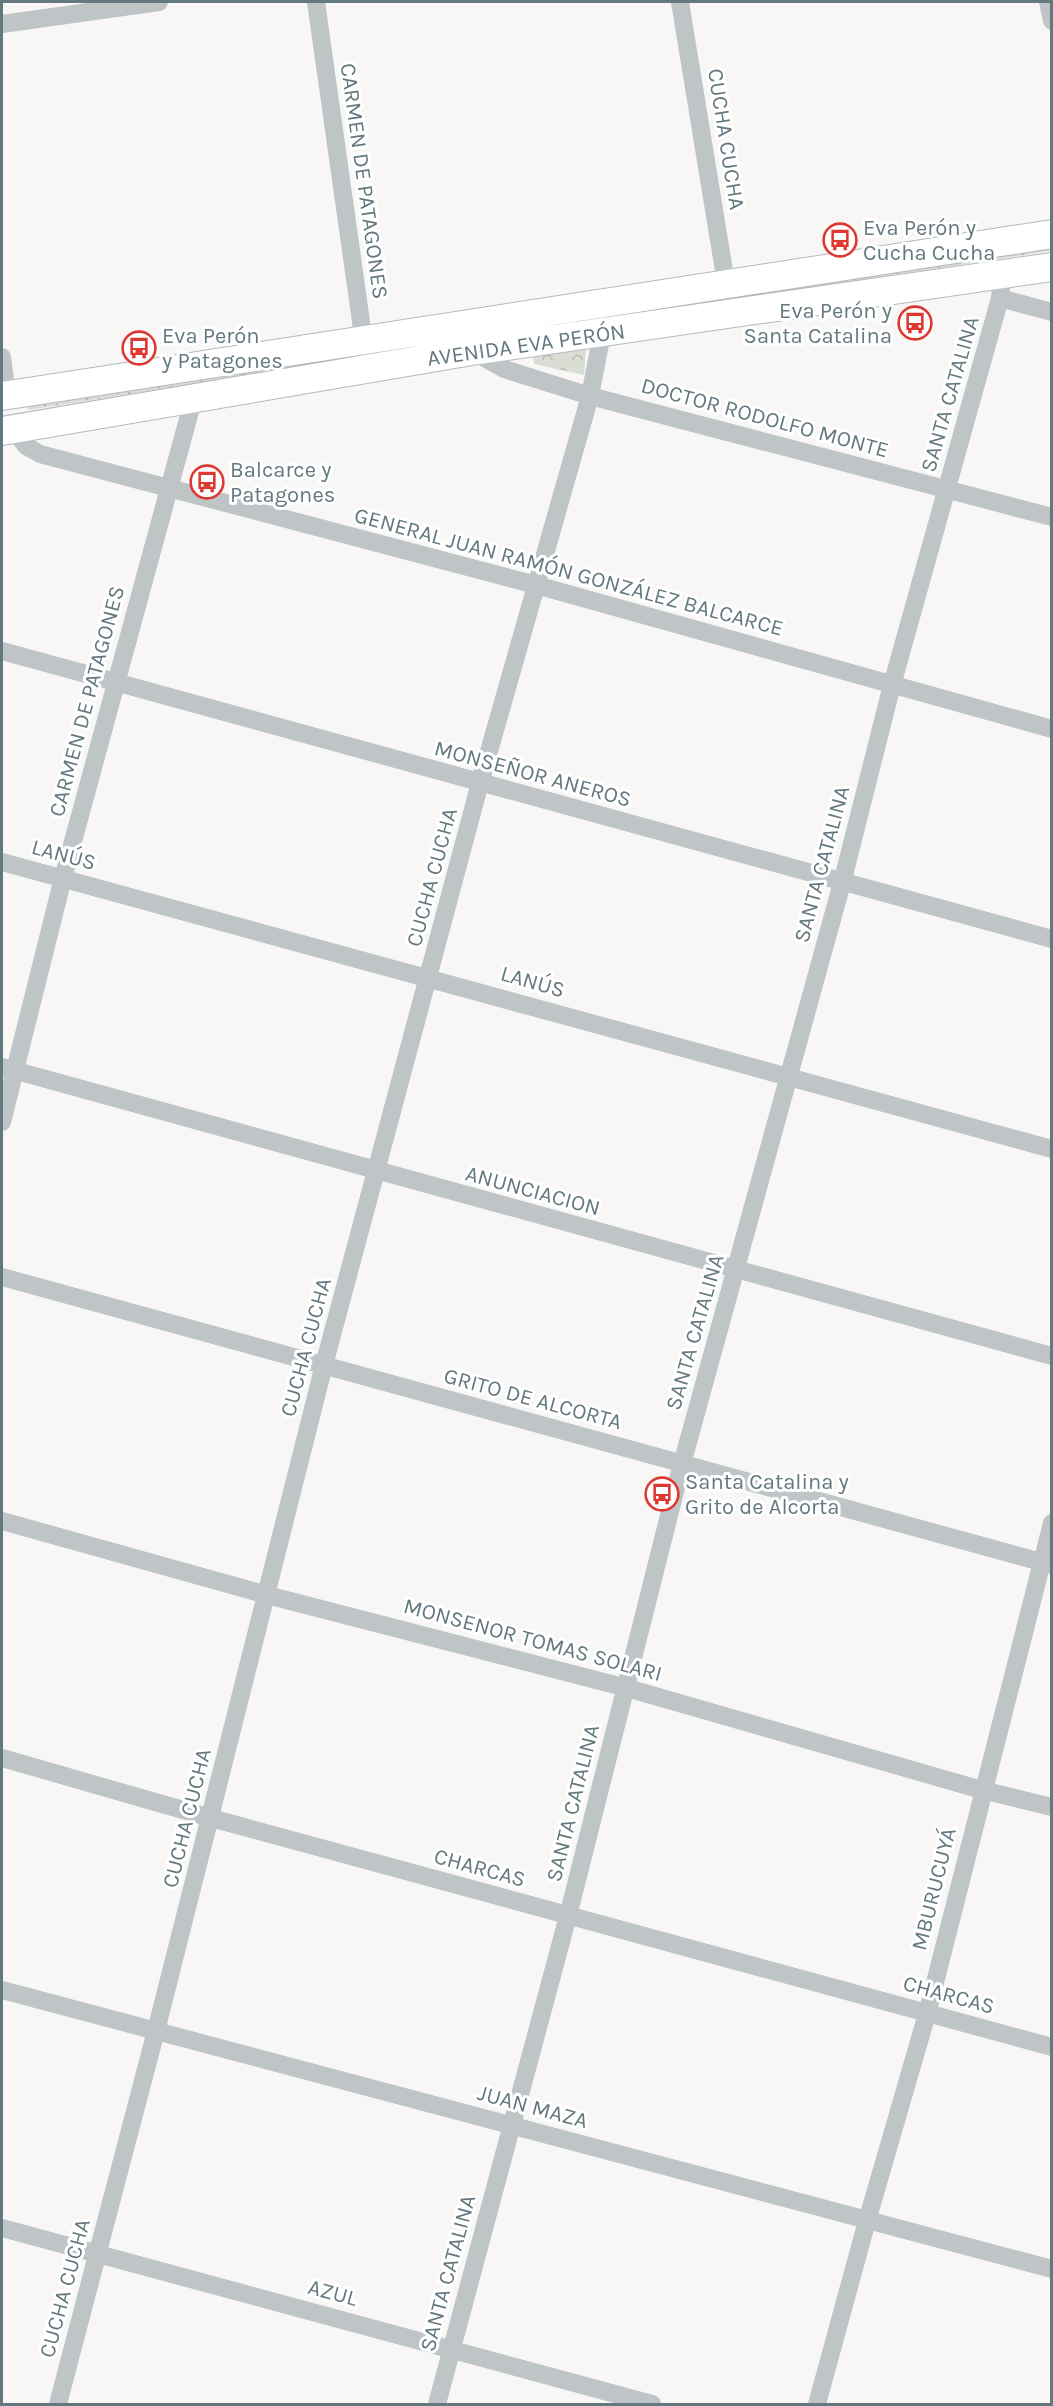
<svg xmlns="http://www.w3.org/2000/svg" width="1053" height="2406" font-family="Karla,sans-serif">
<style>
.grass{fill:url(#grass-dots)}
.park{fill:url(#park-crowns)}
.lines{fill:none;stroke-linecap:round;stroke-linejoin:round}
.primary-casing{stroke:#b3b9bc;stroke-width:30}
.street{stroke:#bfc5c7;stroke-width:18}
.primary{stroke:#fff;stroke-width:28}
.labels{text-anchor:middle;stroke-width:6;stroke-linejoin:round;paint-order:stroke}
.street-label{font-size:22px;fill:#64787f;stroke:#fff}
.poi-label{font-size:22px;fill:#64787f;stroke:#fff;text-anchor:start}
</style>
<defs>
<pattern id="grass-dots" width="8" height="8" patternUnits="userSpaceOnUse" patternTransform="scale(1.5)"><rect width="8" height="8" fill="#d9ddd4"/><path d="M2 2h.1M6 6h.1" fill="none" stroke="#b4b8b1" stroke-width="1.8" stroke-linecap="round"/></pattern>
<pattern id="park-crowns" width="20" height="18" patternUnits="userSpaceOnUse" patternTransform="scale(1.5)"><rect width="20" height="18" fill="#d9ddd4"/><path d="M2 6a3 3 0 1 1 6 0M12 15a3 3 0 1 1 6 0" fill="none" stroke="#b4b8b1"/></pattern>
</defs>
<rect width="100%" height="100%" fill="#f8f7f5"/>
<path class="grass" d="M1051 247V251L604 319 603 314Z
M358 353 359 358 28 410 27 405Z"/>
<path class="park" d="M586 349 584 375 534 364 533 355Z"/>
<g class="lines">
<g class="primary-casing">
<path id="primary" d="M2 396 1052 234
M2 431 472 351 1052 267"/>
</g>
<path class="street" d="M316 2 365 350
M680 2 726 283
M1048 2 1052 21
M2 24 159 2
M1000 298 1052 312
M472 351 504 369 590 396 1052 517
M2 357 7 395
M13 429 26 446 40 454 536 585 1052 729
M2 651 1052 939
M2 862 1052 1149
M2 1067 1052 1356
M2 1122 63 878 194 397
M2 1277 1052 1565
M2 1521 267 1595 627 1688 982 1790 1052 1807
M2 1758 211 1818 1052 2047
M2 1990 1052 2269
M2 2228 652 2404
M58 2404 156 2031 324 1365 480 783 590 396 600 344 597 323
M437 2404 568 1916 682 1464 842 883 892 685 1000 298 1002 275
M817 2404 867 2221 927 2014 1052 1523"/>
<use href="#primary" class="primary"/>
</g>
<defs>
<g id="bus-ring" transform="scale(1.725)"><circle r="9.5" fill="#fff" stroke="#de3930" stroke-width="1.5"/><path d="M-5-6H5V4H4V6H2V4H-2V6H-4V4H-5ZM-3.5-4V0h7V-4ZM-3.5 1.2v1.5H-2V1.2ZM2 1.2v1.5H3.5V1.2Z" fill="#de3930"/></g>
</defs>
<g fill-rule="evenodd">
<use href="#bus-ring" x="840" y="240"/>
<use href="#bus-ring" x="915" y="323"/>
<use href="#bus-ring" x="139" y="348"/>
<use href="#bus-ring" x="207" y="482"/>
<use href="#bus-ring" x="662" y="1494"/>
</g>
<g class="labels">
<g class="street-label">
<text transform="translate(727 139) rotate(81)" y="8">CUCHA CUCHA</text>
<text transform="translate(365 181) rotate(82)" y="8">CARMEN DE PATAGONES</text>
<text transform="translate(526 344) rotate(-8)" y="8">AVENIDA EVA PERÓN</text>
<text transform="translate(949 394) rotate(-74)" y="8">SANTA CATALINA</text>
<text transform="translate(765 417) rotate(15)" y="8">DOCTOR RODOLFO MONTE</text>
<text transform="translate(569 571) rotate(15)" y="8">GENERAL JUAN RAMÓN GONZÁLEZ BALCARCE</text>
<text transform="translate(86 701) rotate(-75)" y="8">CARMEN DE PATAGONES</text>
<text transform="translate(533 773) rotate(15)" y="8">MONSEÑOR ANEROS</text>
<text transform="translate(64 854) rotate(15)" y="8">LANÚS</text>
<text transform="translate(821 864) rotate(-75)" y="8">SANTA CATALINA</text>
<text transform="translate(431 877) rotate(-75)" y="8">CUCHA CUCHA</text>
<text transform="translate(533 981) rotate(16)" y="8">LANÚS</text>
<text transform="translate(533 1190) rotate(15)" y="8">ANUNCIACION</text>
<text transform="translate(694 1332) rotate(-74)" y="8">SANTA CATALINA</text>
<text transform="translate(305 1347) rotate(-75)" y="8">CUCHA CUCHA</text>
<text transform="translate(533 1398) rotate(15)" y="8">GRITO DE ALCORTA</text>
<text transform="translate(533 1639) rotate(15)" y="8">MONSENOR TOMAS SOLARI</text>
<text transform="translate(572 1803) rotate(-76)" y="8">SANTA CATALINA</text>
<text transform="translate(186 1818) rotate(-76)" y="8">CUCHA CUCHA</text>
<text transform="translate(480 1867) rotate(15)" y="8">CHARCAS</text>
<text transform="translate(933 1889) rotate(-76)" y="8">MBURUCUYÁ</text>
<text transform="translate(949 1994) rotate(15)" y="8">CHARCAS</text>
<text transform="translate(533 2106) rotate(15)" y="8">JUAN MAZA</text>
<text transform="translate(447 2273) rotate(-75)" y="8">SANTA CATALINA</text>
<text transform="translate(64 2288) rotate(-75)" y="8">CUCHA CUCHA</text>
<text transform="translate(333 2292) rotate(15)" y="8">AZUL</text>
</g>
<g class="poi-label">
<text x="863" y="235">Eva Perón y<tspan x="863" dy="25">Cucha Cucha</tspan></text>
<text x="892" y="318" text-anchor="end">Eva Perón y<tspan x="892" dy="25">Santa Catalina</tspan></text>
<text x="162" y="343">Eva Perón<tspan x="162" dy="25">y Patagones</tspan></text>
<text x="230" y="477">Balcarce y<tspan x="230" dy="25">Patagones</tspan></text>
<text x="685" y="1489">Santa Catalina y<tspan x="685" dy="25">Grito de Alcorta</tspan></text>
</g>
</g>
<rect width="1053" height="2406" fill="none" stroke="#64787f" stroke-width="6"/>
</svg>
